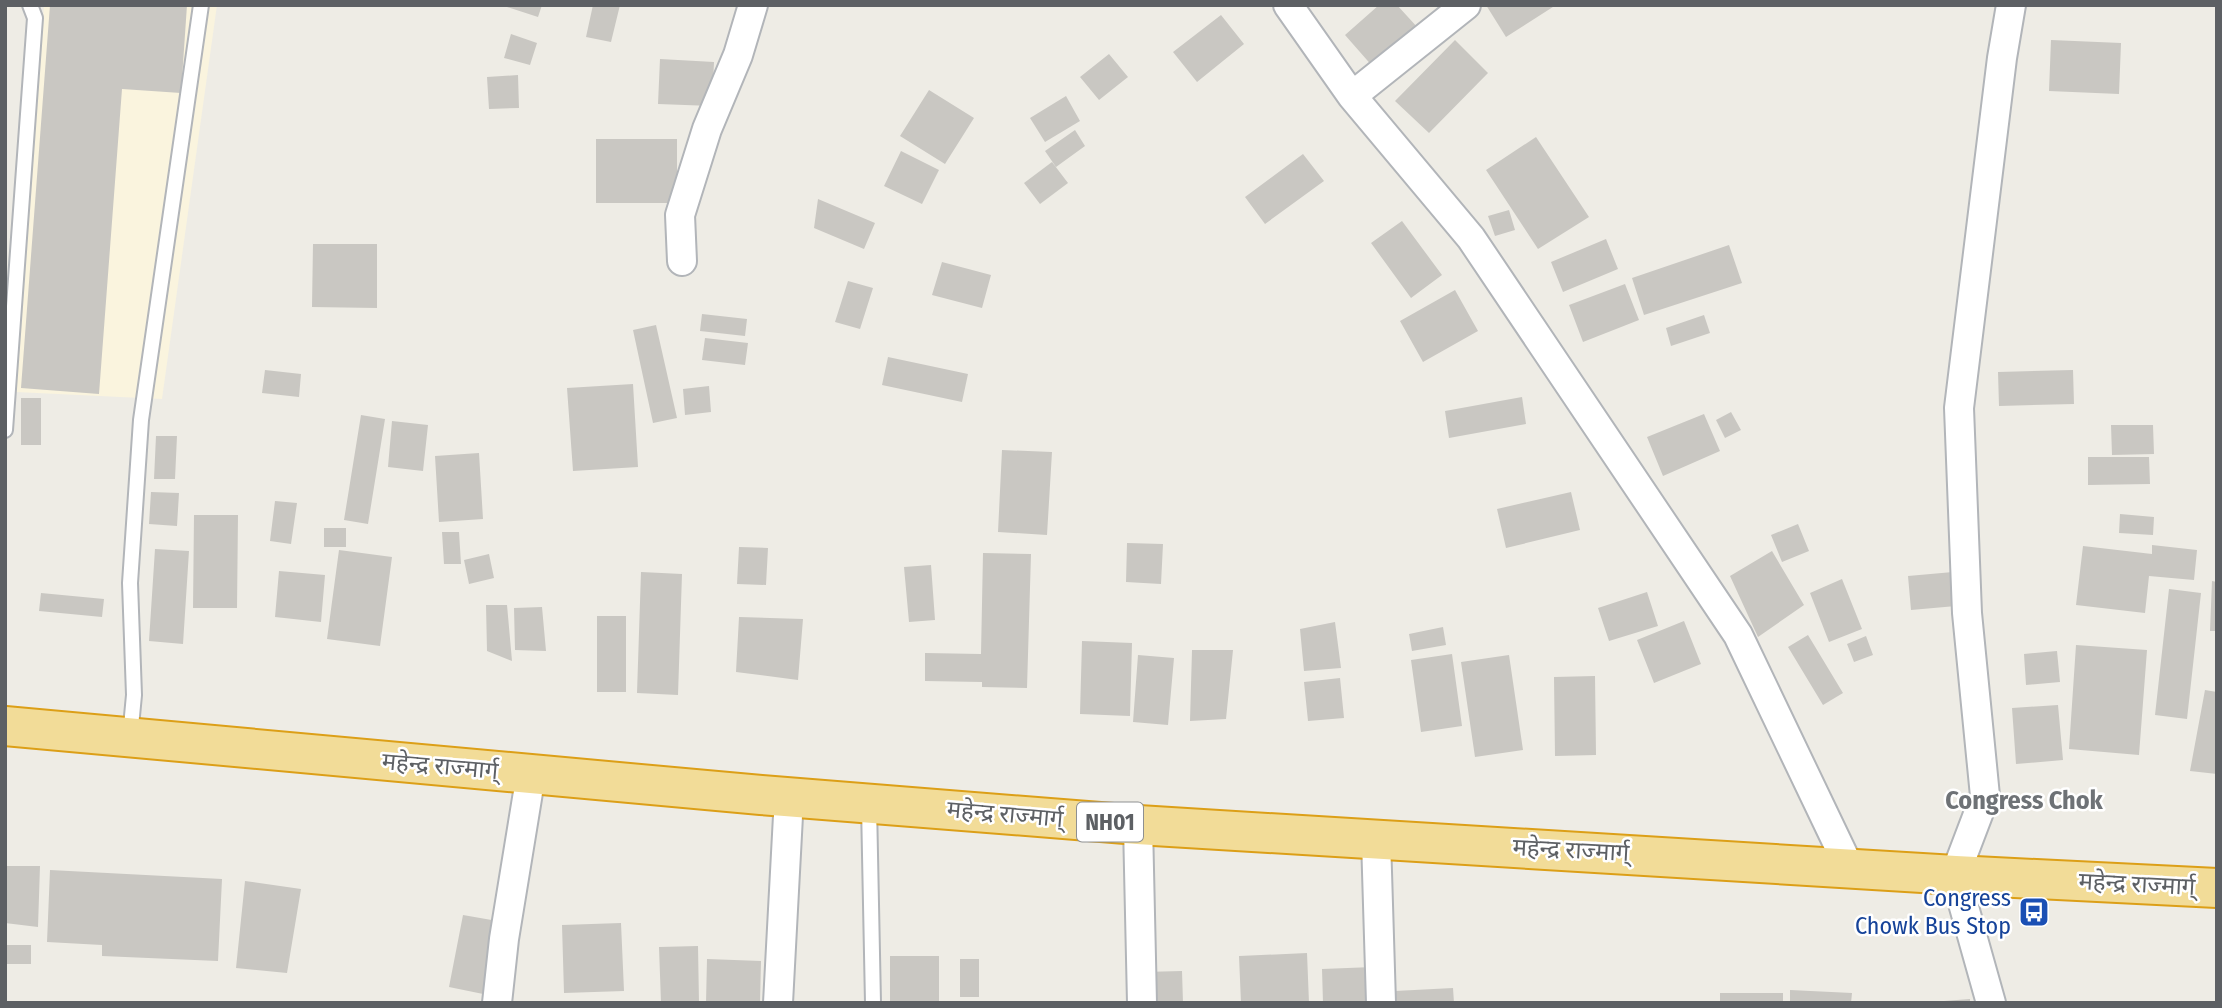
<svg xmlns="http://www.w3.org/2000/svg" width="2222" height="1008" font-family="'Fira Sans Condensed','Noto Sans Devanagari',sans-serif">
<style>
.commercial{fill:#faf4de}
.building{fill:#c9c7c2}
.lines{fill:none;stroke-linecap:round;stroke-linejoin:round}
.lane-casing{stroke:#b2b5b9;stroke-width:18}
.street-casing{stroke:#b2b5b9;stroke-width:32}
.highway-casing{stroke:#dc9f17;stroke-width:42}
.lane{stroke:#fff;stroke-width:14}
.street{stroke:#fff;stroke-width:28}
.highway{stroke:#f2dc98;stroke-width:38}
.labels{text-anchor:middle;stroke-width:5;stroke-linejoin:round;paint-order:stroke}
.shield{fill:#fff;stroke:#8e9092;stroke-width:2}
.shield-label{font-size:23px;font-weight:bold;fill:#5d6064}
.street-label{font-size:24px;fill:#5d6064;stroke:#fff}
.transit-label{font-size:24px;fill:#164399;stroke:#fff;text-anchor:end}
.neighbourhood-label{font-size:26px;font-weight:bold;fill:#6e7276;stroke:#fff}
</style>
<rect width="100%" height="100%" fill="#eeece5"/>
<path class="commercial" d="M44 5H217L162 399 16 392Z"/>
<path class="building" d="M50 5H187L181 93 122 89 99 394 21 388Z
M501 5H542L538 17Z
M593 5H620L611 42 586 37Z
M1379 5H1397L1418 28 1374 68 1345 35Z
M1486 5H1556L1506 37Z
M1221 15 1244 44 1197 82 1173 52Z
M511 34 537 43 530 65 504 58Z
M1455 40 1488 73 1429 133 1395 101Z
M2051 40 2121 43 2119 94 2049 91Z
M1109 54 1128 77 1099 100 1080 77Z
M660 59 714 62 712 106 658 104Z
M518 75 519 108 489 109 487 77Z
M929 90 974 118 945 164 900 136Z
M1066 96 1080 121 1045 142 1030 118Z
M1075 130 1085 146 1056 167 1045 151Z
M1536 137 1589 217 1538 249 1486 170Z
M596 139H677V203H596Z
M901 151 939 170 922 204 884 186Z
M1303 154 1324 181 1265 224 1245 197Z
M1052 162 1068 183 1040 204 1024 183Z
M818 199 875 223 864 249 814 228Z
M1509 210 1515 230 1495 236 1488 216Z
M1402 221 1442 275 1411 298 1371 243Z
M1606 239 1618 269 1563 292 1551 262Z
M313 244H377V308L312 307Z
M1729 245 1742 283 1644 315 1632 278Z
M942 262 991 275 982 308 932 295Z
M848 281 873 288 860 329 835 322Z
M1625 284 1639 320 1583 342 1569 305Z
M1455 290 1478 331 1423 362 1400 321Z
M702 314 747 319 745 336 700 331Z
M1704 315 1710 333 1671 346 1666 328Z
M656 325 677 418 653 423 633 330Z
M705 338 748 343 745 365 702 360Z
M888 357 968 374 962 402 882 385Z
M265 370 301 374 299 397 262 393Z
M2073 370 2074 404 1999 406 1998 372Z
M633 384 638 467 573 471 567 388Z
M709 386 711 412 685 415 683 389Z
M1522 397 1526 424 1449 438 1445 411Z
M21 398H41V445H21Z
M1731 412 1741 430 1725 438 1716 420Z
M1704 414 1720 451 1663 476 1647 437Z
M361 415 385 419 368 524 344 520Z
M392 421 428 425 423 471 388 467Z
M2111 425H2153L2154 454 2112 455Z
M156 436H177L175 479H154Z
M1002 450 1052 452 1047 535 998 532Z
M479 453 483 519 439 522 435 456Z
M2088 457H2149L2150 484 2088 485Z
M151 492 179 493 177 526 149 524Z
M1571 492 1580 530 1506 548 1497 509Z
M275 501 297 503 291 544 270 541Z
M2120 514 2154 517 2153 535 2119 533Z
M194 515H238L237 608H193Z
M1798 524 1809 551 1782 562 1771 535Z
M324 528H346V547H324Z
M442 532H459L461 564H444Z
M1127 543 1163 544 1161 584 1126 582Z
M2152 545 2197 550 2194 580 2149 576 2145 613 2076 605 2083 546 2152 554Z
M739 547 768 548 766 585 737 584Z
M155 549 189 551 183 644 149 641Z
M339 550 392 557 380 646 327 639Z
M1772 551 1804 605 1758 637 1730 576Z
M983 553 1031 554 1027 688 982 687V682L925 681V653L981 654Z
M489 554 494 578 469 584 464 560Z
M931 565 935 620 909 622 904 567Z
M279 571 325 575 321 622 275 617Z
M641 572 682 574 678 695 637 693Z
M1953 572 1956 606 1911 610 1908 576Z
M1842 579 1862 629 1829 642 1810 593Z
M2212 581 2217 582V631H2210Z
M2169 589 2201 593 2187 719 2155 715Z
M1647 592 1658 626 1609 641 1598 608Z
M41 593 104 599 102 617 39 611Z
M486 605H507L512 661 487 651Z
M542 607 546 651 515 650 514 608Z
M597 616H626V692H597Z
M739 617 803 619 798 680 736 672Z
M1684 621 1701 664 1654 683 1637 640Z
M1335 622 1341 668 1304 671 1300 629Z
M1443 627 1446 645 1412 651 1409 634Z
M1808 635 1843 693 1823 705 1788 647Z
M1866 636 1873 655 1854 662 1847 644Z
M1082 641 1132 643 1130 716 1080 714Z
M2076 645 2147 650 2139 755 2069 749Z
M1192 650H1233L1226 719 1190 721Z
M2057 651 2060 682 2026 685 2024 654Z
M1452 654 1462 726 1421 732 1411 660Z
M1138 655 1174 658 1168 725 1133 722Z
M1509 655 1523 750 1475 757 1461 662Z
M1595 676 1596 755 1555 756 1554 677Z
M1340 678 1344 718 1308 721 1304 682Z
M2205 690 2217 692V774L2190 771Z
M2058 705 2063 760 2016 764 2012 708Z
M5 866H40L38 927 5 923Z
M50 870 222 879 218 961 102 956V945L47 942Z
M245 881 301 889 287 973 236 968Z
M463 915 503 922 488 995 449 987Z
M621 923 624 991 564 993 562 925Z
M5 945H31V964H5Z
M698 946 699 1003H661L659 947Z
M1307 953 1309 1003H1241L1239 956Z
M890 956H939V1003H890Z
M707 959 761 961 760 1003H706Z
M960 959H979V997H960Z
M1373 967 1374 1003H1323L1322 969Z
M1182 971 1183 1003H1144L1143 972Z
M1453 988 1454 1003H1396L1395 991Z
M1790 990 1852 993 1851 1003H1790Z
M1720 993H1783V1003H1720Z
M1970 999V1003H1944V1001Z"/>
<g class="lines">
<g class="lane-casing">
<path id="lane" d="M5 430 35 18 30 5
M130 737 134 695 130 583 141 420 201 5
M869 805 873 1003"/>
</g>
<g class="street-casing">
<path id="street" d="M1288 5 1352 96 1471 238 1738 635 1849 867
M1352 96 1466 5
M682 261 680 215 707 129 738 55 753 5
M1138 825 1142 1003
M1376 839 1381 1003
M497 1003 504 939 531 774
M778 1003 789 797
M1991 1003 1955 875 1985 796 1967 613 1959 408 2002 58 2011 5"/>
</g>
<g class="highway-casing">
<path id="highway" d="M5 726 761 795 1138 825 1955 875 2217 888"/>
</g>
<use href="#lane" class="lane"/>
<use href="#street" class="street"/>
<use href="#highway" class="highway"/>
</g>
<defs>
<g id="bus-square" transform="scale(1.575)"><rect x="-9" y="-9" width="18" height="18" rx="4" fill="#1a4fb4" stroke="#fff"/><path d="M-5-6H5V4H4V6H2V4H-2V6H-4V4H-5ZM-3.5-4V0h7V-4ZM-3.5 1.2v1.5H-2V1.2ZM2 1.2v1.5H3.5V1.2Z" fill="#fff"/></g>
</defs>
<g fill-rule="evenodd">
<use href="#bus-square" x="2034" y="912"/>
</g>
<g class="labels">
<rect class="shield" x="1077" y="802.5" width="66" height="39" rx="5"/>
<g class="shield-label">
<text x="1110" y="830">NH01</text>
</g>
<g class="street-label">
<text transform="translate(440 766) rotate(5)" y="8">महेन्द्र राज्मार्ग्</text>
<text transform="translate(1005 814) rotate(5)" y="8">महेन्द्र राज्मार्ग्</text>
<text transform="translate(1571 850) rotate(3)" y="8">महेन्द्र राज्मार्ग्</text>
<text transform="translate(2137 884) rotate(3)" y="8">महेन्द्र राज्मार्ग्</text>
</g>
<g class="transit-label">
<text x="2011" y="906">Congress<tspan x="2011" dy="28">Chowk Bus Stop</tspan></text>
</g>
<g class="neighbourhood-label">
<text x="2024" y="809">Congress Chok</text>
</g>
</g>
<rect width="2222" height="1008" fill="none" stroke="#5d6064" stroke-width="14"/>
</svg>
